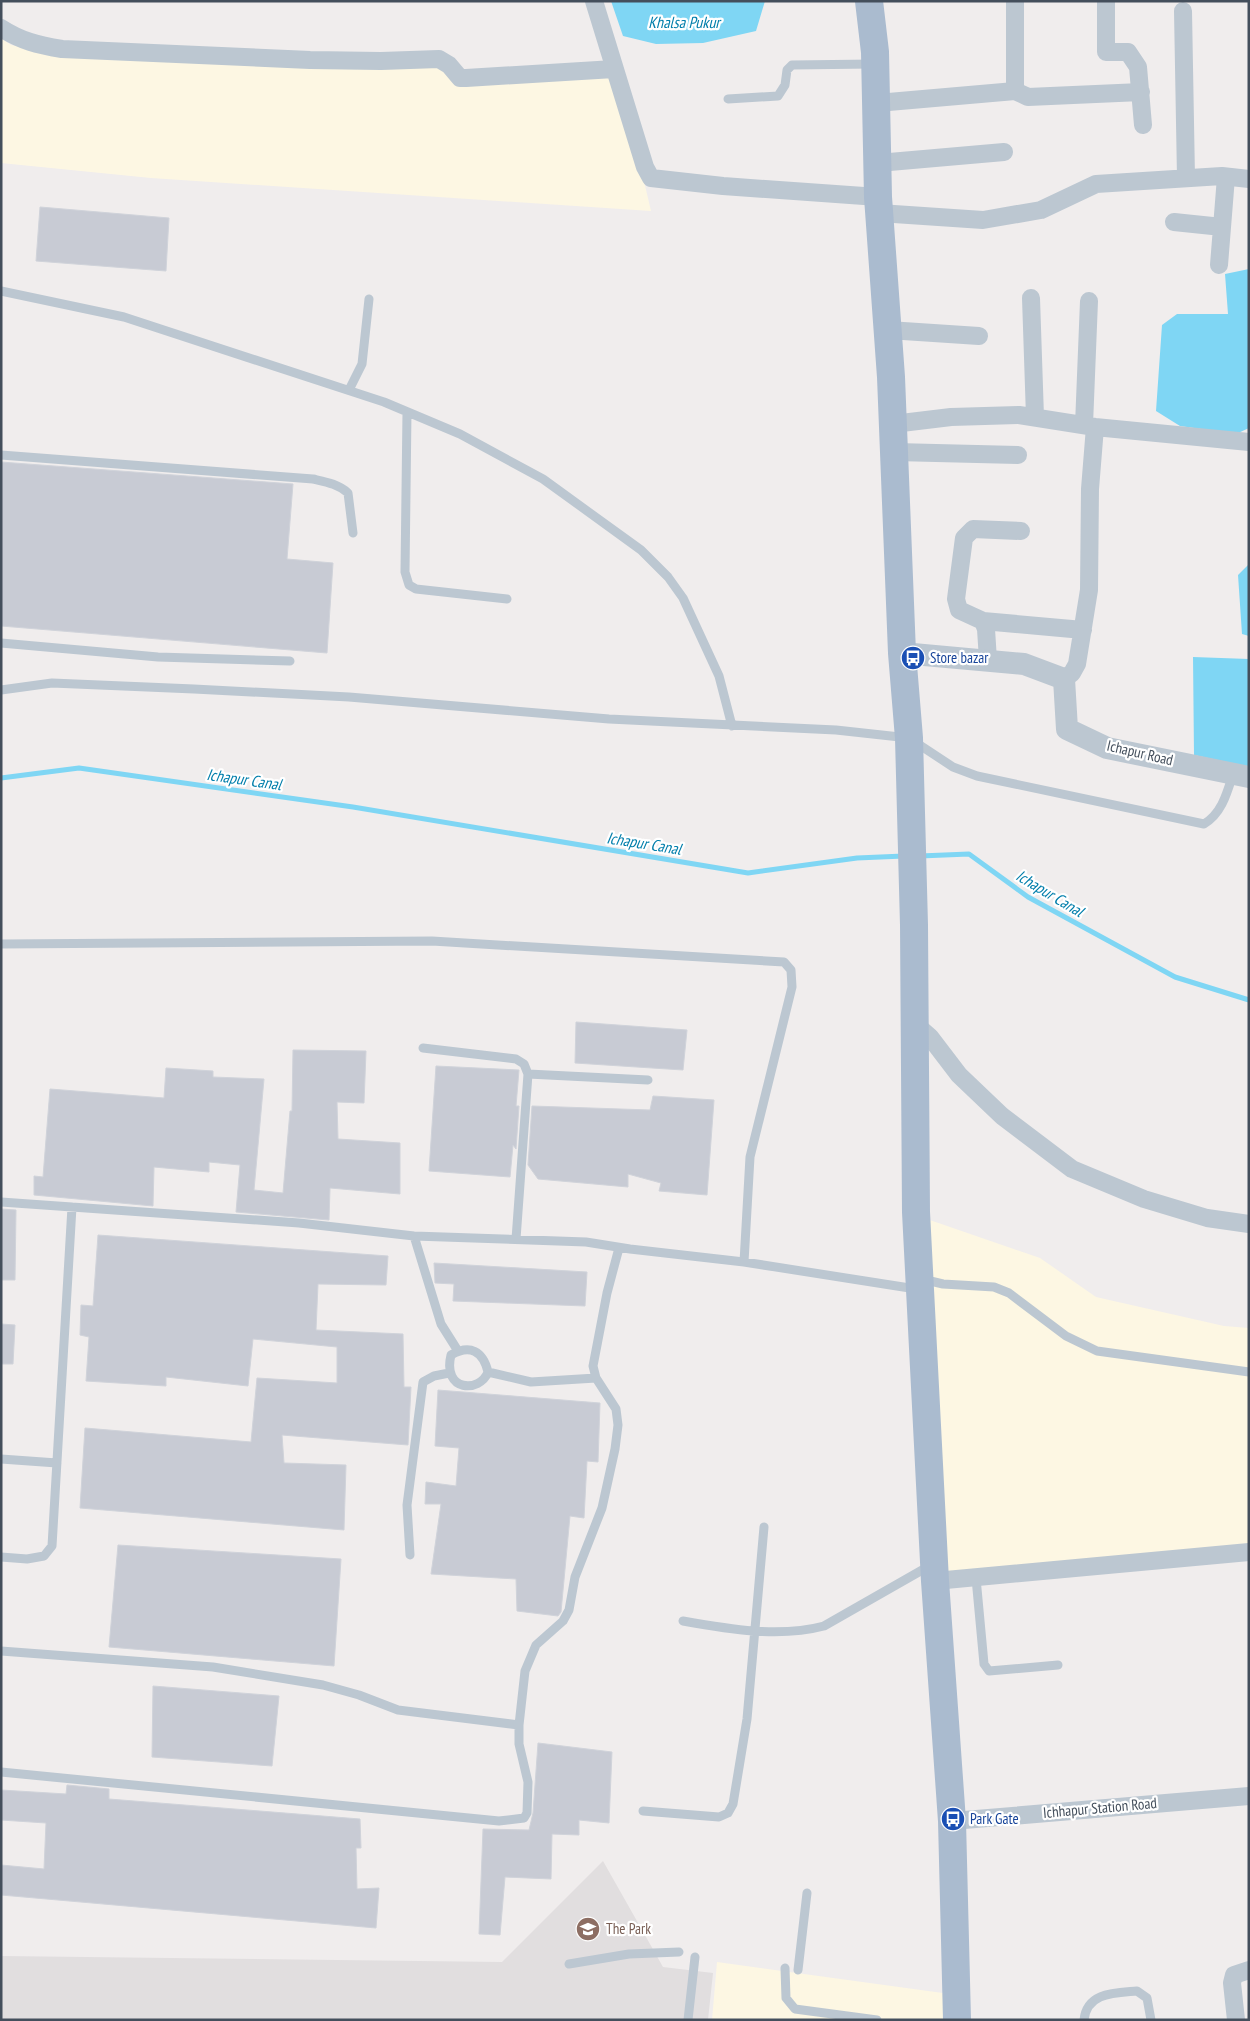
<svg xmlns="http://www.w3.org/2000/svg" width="1250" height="2021" font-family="'PT Sans Narrow',sans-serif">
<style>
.commercial{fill:#fdf7e3}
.education{fill:#e1dedf}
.water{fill:#7fd6f4}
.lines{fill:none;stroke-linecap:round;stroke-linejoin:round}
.stream{stroke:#7fd6f4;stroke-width:5}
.building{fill:#c8cbd4;stroke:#d0d3da}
.service{stroke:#bcc7d1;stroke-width:9}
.minor{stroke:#bcc7d1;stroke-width:18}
.tertiary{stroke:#bcc7d1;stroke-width:22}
.primary{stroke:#aabbcf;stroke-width:28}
.labels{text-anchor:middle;stroke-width:4.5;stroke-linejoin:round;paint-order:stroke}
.transit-label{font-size:15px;fill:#164399;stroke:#fff;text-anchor:start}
.street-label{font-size:15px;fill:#444f5c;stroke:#fff}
.education-label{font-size:15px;fill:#785e54;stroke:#fff;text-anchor:start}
.water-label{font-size:16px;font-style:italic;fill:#017eab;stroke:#fff}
</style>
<rect width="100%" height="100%" fill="#f0eded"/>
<path class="commercial" d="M1 38 11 45 56 54 436 63 454 83 608 73 640 164 651 211 151 178 1 163Z
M924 1218 1040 1258 1096 1297 1224 1326 1249 1328V1547L941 1575Z
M717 1962 950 1994V2020H712Z"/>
<path class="education" d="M603 1861 663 1967 713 1973 708 2020H1V1956L502 1962Z"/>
<path class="water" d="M611 1H765L756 31 703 43 656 44 623 36Z
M1249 269V428L1236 434 1180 426 1156 411 1162 325 1177 314H1228L1225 274Z
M1249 564V636L1242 634 1238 575Z
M1193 657 1249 659V767L1194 755Z"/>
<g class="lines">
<path class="stream" d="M1 778 79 768 353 807 748 873 857 858 904 856
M920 856 969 854 1028 897 1175 977 1249 1000"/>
</g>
<path class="building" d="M40 207 169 218 166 271 36 261Z
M1 462 293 484 287 559 333 563 327 653 1 626Z
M576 1022 687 1030 683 1070 575 1063Z
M293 1050 366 1051 364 1103 337 1102 338 1139 400 1143V1194L330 1188 329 1220 236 1212 240 1165 209 1162V1172L154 1167 153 1206 34 1195V1176L43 1177 50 1089 164 1098 166 1068 213 1071V1077L264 1079 254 1190 283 1193 290 1111H292Z
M436 1066 519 1070 516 1106H519L516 1149 513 1145 510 1177 429 1171Z
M653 1096 714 1100 707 1195 659 1191 661 1183 628 1174V1187L538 1179 528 1165 532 1106 650 1110Z
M1 1209 16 1210 15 1280H1Z
M98 1235 388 1256 386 1285 318 1284 316 1330 403 1334 404 1387H411L408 1445 282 1435 284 1463 346 1465 344 1530 80 1508 85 1428 251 1442 257 1378 337 1383V1347L253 1339 248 1386 166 1377V1386L86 1381 89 1337 80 1335 81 1305 93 1306Z
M434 1263 587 1272 585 1306 453 1301 454 1284 435 1283Z
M1 1324 15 1325 13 1364H1Z
M438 1390 600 1403 598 1462 587 1461 584 1518 570 1516 561 1612 558 1616 517 1611 516 1579 431 1574 441 1504H425L426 1482 456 1486 459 1448 435 1446Z
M118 1545 341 1559 334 1666 109 1647Z
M153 1686 279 1696 272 1766 152 1757Z
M538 1743 612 1752 609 1823 579 1820V1835L552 1834 551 1879 505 1877 500 1935 479 1934 483 1829 529 1830 533 1813Z
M67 1785 109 1789V1799L360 1819 361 1848H356L357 1889 379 1888 376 1928 1 1895V1865L44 1869 46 1823 1 1820V1790L66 1794Z"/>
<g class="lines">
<path class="service" d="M728 99 778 96 785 85 787 70 792 65 873 64
M1 291 124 317 384 402 460 434 543 479 641 550 668 577 683 598 719 676 732 726
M349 390 362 364 369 299
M407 412 405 572 409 585 416 589 507 599
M1 455 313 479C326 482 338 484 348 493L353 533
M1 643 158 657 290 661
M1 690 52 683 194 689 349 697 609 719 836 730 909 738 953 767 977 776 1204 824C1222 813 1227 793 1233 774
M1 944 432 941 784 962 791 970 792 987 750 1157 744 1262
M423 1048 516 1059 524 1064 528 1074 516 1239
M528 1074 648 1080
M1 1202 299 1223 414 1236 586 1242 630 1249 744 1262 916 1289
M414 1236 441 1324 458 1351
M922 1279 943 1284 994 1287 1009 1293 1066 1336 1097 1351 1249 1372
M488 1372C480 1393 442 1392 451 1355 470 1344 483 1351 488 1372L531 1382 596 1378
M1 1459 57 1463
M410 1555 407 1505 423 1382 434 1376 449 1373
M1 1557 27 1559 44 1556 52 1546 72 1207
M976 1578 984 1664 989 1671 1058 1665
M683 1621C728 1629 779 1638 824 1626L931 1565
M1 1651 213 1667 323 1685 359 1695 398 1710 519 1725
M1 1772 499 1821 524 1818 527 1813 528 1782 519 1744V1725L525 1671 536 1645 563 1621 569 1610 575 1577 602 1508 615 1449 618 1425 616 1409 596 1378 593 1366 607 1293 619 1248
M643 1811 719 1817 728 1813 733 1804 747 1719 764 1527
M569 1964 629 1954 679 1952
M785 1968 786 1998 795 2009 877 2020
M798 1970 807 1893
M688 2020 695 1957
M1084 2020C1087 1992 1115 1993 1137 1991L1147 1998 1151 2020"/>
<path class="minor" d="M594 1 645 167 651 178 723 186 878 197
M1106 1V52H1128L1138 67 1143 125
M1183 11 1186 178
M1 28C21 41 38 45 62 49L310 60 381 61 439 59 449 65 460 78H466L614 69
M1015 91V1
M877 103 1015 91 1028 97 1141 92
M878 163 1004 152
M879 213 983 220 1041 210 1096 184 1222 176 1249 179
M1174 222 1222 227
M1219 265 1226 177
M1031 298 1035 417
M888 330 979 336
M893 424 951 417 1019 415 1095 427 1249 442
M1084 425 1089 301
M895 452 1018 455
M983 621 1083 630
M988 660 986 629 983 621 959 610 956 599 964 538 973 529 1021 531
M1064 679 1072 673 1077 664 1089 590 1090 489 1095 427
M914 1023 930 1037 959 1075 1002 1116 1072 1169 1144 1199 1207 1218 1249 1224
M935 1581 1249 1552
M952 1821 1249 1796
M1236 2020 1232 1983 1234 1975 1249 1970"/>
<path class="tertiary" d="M902 653 1024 664 1064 679 1067 729 1107 748 1249 777"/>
<path class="primary" d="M869 1 875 52 878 197 891 377 902 653 909 738 914 925 916 1212 935 1581 952 1821 957 2020"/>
</g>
<defs>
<g id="bus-disc" transform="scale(1.25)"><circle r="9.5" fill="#1a4fb4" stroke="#fff"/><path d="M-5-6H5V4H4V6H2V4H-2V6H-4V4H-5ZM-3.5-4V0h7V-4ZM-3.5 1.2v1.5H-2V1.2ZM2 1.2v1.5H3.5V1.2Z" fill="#fff"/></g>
<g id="university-disc" transform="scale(1.25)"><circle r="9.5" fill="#8d6e63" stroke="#fff"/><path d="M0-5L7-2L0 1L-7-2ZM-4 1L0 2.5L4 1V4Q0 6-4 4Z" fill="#fff"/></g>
</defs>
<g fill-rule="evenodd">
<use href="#bus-disc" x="913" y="658"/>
<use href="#bus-disc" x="953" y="1819"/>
<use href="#university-disc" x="588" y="1929"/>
</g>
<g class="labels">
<g class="transit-label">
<text x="930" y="663">Store bazar</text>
<text x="970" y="1824">Park Gate</text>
</g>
<g class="street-label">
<text transform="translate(1140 753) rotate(13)" y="5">Ichapur Road</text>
<text transform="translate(1100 1808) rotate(-5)" y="5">Ichhapur Station Road</text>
</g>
<g class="education-label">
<text x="606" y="1934">The Park</text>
</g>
<g class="water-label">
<text x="684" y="28">Khalsa Pukur</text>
<text transform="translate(244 779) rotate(8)" y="6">Ichapur Canal</text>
<text transform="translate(644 843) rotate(9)" y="6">Ichapur Canal</text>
<text transform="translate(1050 893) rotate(31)" y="6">Ichapur Canal</text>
</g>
</g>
<rect width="1250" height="2021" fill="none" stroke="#444f5c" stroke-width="5"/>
</svg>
